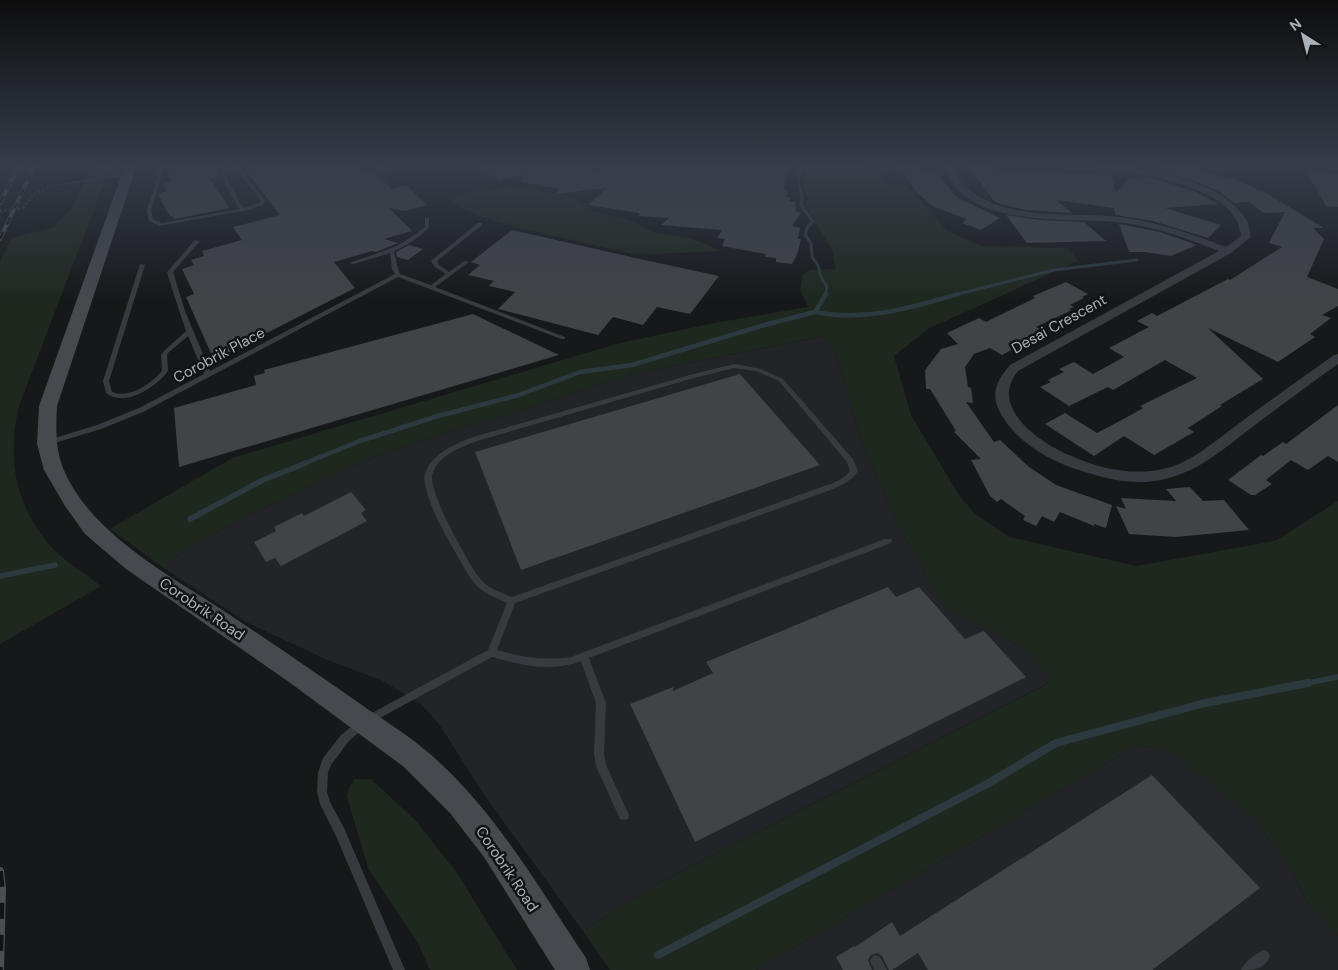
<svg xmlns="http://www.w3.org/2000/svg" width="1338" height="970" font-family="'DM Sans',sans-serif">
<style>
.built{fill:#232427}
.green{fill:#1f281f}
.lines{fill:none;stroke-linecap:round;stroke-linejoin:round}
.stream-far3{stroke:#2c3a3f;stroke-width:3}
.stream-far2{stroke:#2c3a3f;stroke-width:4.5}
.stream-far1{stroke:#2c3a3f;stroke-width:5.5}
.stream{stroke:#2c3a3f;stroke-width:8}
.building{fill:#414347}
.path{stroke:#3e4246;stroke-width:2;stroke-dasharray:2 2.5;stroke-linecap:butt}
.lane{fill:#383a3f;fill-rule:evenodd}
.street{fill:#383a3f;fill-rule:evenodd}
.secondary{fill:#464a4f;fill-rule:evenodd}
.rail-far1-casing{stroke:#4b4f54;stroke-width:4}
.rail-casing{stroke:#4b4f54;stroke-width:8}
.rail-far1{stroke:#121315;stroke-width:2.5;stroke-dasharray:8;stroke-linecap:butt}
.rail{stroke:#121315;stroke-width:5.5;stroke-dasharray:16;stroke-linecap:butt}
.path-bridge{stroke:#3e4246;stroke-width:2;stroke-dasharray:2 2.5;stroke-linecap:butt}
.labels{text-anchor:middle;stroke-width:5;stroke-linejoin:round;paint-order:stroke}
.street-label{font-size:15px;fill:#a9b1ba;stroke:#121315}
</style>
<rect width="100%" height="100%" fill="#17181a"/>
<path class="built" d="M825 336 836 354 861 440 896 521 936 593 1032 655 1049 677 1046 684 655 885 583 931 485 796 439 724 421 704 381 680 325 659 246 622 162 567 187 549 248 515 380 454 637 373Z
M1137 745 1159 749 1182 761 1255 820 1293 873 1305 898 1332 931 1338 935V970H756Z"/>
<path class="green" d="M94 165H111L19 406C5 465 18 518 64 559 76 568 89 577 101 586L0 644V262L11 238 54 227 71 208Z
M806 165H855L879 170 889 185 907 186 947 231 982 246 1068 248 1078 261 928 329 894 356 911 415 959 495 975 514 1009 537 1136 566 1275 541 1338 501V935L1332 931 1305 898 1293 873 1255 820 1182 761 1159 749 1137 745 756 970H610L583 931 655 885 1047 684 1048 677 1032 655 998 633 951 610 936 593 896 521 861 440 836 354 824 336 637 373 380 454 248 515 187 549 162 567 110 529 232 458 620 343 714 323 808 307 800 290 803 274 810 270 836 269 832 250 806 207 808 199 804 182Z
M503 187 525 188 575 198 592 211 629 220 653 232 687 238 707 244 719 251 637 255 515 227 474 214 450 201 460 194Z
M355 779H371L417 822 457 873 517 970H430L418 943 368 868 347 797 349 788Z"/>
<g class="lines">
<path class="stream-far3" d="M801 165 798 180 802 198 801 205 813 222 808 226 805 235 811 243 812 257 818 265 821 277 827 287 825 295
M954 295 1054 270 1137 260"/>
<path class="stream-far2" d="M815 312C865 322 910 308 958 294
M303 464 360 441 438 416 519 395 580 372 632 365 768 324 815 312 826 294"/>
<path class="stream-far1" d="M190 519 263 480 306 463
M0 576 55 565
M1302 684 1338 677"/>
<path class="stream" d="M658 955 987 784 1056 743 1205 703 1308 683"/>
</g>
<path class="building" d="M182 165H216L220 176 210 178 229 208 174 219 172 216 170 217 158 194 166 191 162 183 171 181 166 168Z
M257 165H357L363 171 371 169 392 189 406 185 427 205 404 211 389 208 412 231 384 239 398 243 376 252 372 251 334 262 355 288 214 360 186 297 194 294 182 269 194 265 191 260 204 256 202 251 242 240 233 227 280 215 244 168Z
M476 165H593V170L597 172 607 165H790L783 190 788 192 787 197H791L789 201 796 202 794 206H797L795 211 801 213 792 226 800 228 798 239H801L797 255 792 264 776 262V258L765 257 766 254 722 246 725 239 717 238 722 230 661 225 669 218 639 216 640 213 588 205 607 188 554 194 560 189 521 182 526 174 500 181Z
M898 165H919L925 172H936L953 193 960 199 1000 218 981 230 962 223 967 219 934 207 917 193Z
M1163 165H1186L1200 168 1224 178H1231L1266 193 1324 228H1313L1324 239 1307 277 1338 289V306L1322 315 1331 318 1310 334 1315 337 1278 362 1208 328 1263 379 1220 405 1222 406 1188 428 1194 432 1154 455 1124 436 1094 456 1045 424 1065 413 1097 433 1131 415 1143 408 1140 406 1197 378 1165 360 1113 390 1108 387 1069 406 1040 387 1051 382 1048 380 1064 372 1059 369 1074 362 1093 374 1124 357 1109 348 1149 327 1137 321 1152 313 1157 316 1228 279 1230 280 1282 247 1269 243 1285 212 1264 213 1249 202 1234 203 1220 192 1200 183 1158 170Z
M969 167H992L994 169 1111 175 1116 192 1130 178 1136 179 1139 176 1155 179 1196 192 1218 204 1165 208 1221 225 1208 238 1153 221 1116 215 1114 208 1056 200 1072 213 1025 210 1005 205 995 202Z
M1306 170 1338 174V207L1326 206Z
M1006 215 1039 220 1084 222 1106 241 1027 243Z
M1119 224 1160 232 1197 245 1171 256 1145 252H1129Z
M512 230 640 259 719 276 690 314 657 307 643 325 613 317 598 335 498 309 515 292 489 286 494 281 468 275 480 265 471 262Z
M409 245 423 249 408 260 397 257 396 252Z
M1066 282 1088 294 1082 297 1084 298 1070 305 1074 307 1069 309 1072 310 1036 327 1041 330 1018 342 1022 344 1002 355 990 348 974 354 965 367 968 387 971 388 973 403 966 402 994 442 1000 440 1029 467 1056 485 1112 505 1106 528 1094 524V526L1060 512 1054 522 1042 516 1036 526 1023 520 1025 516 1001 499 997 502 990 496 971 460 981 459 954 432 956 431 930 389H926L925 370 941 349 958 344 947 333 979 318 986 322 1035 298 1033 296Z
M473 314 559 355 179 467 174 408 256 385 254 376 265 373 264 370Z
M740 374 820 465 521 570 475 452Z
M1338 405V462L1328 456 1308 470 1291 460 1266 480 1272 484 1255 495H1251L1228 480 1261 455 1263 456 1283 442 1286 444Z
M1190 487 1203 501 1224 500 1249 530 1176 537 1129 534 1116 506 1126 509 1121 498 1176 501 1166 489Z
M351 492 366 510 361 513 367 521 281 566 275 558 266 562 254 542 276 531 274 527 302 513 304 516Z
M888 587 896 597 919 587 965 639 984 631 1026 677 695 842 630 704 673 687V691L713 673 706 662Z
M1152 775 1260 888 1152 970H928L918 953 892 970H889L882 956 877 953 871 955 868 960 872 970H843L836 957 854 946 855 947 892 922 900 936Z"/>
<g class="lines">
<path class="path" d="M23 208 34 194 51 187"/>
<path class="lane" d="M161 165H165L151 210 153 219 162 223 239 209 225 183 218 165H222L229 183 243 208 259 203 261 201 234 165H238L265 201 263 205 248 210 159 226 149 221 147 210Z
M379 165H383L386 174H382Z
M128 173 130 174V175L59 186 57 185 59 184Z
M425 217 429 218V228L412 242 394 251 398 269 400 274 431 285 446 274 435 267 431 261 432 260 478 223H482V225L437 261 439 265 449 272 464 261 469 262 435 287 565 337V339H561L398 277 143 412 101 429 48 445 44 443 45 441 97 425 139 408 204 374 188 336 168 353 167 355 168 371C156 387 125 408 106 393L103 381 140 264 145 265 109 381 112 392C129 399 151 384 162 371L161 355 164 351 186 331 175 298 167 272 195 240 200 241 173 272 185 311 210 371 395 274 392 269 390 253 354 264 349 263 381 252 399 245 417 233 425 227Z
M734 364 761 369 783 379 853 459 858 471C850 483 838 487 825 492L515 603 497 650C522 657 545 661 571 657L885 539H891L892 541 891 543 589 658 606 703 604 754 606 765 629 815 628 819 624 820 620 819 596 766 594 754 596 703 581 661C551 673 522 665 492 657L367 725 349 741 331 765 328 772 327 792 330 802 344 828 405 970H393L336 836 320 804 317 792 318 772 323 758 341 735 361 719 488 650 507 603C497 598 485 594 477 586 469 578 464 567 458 557 446 536 430 509 425 484 424 479 424 474 427 469 435 452 456 444 473 437L690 375ZM734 368 756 371 779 381 847 462 850 471C842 481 831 484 819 488L512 597C502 593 490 589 482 581 475 573 470 564 465 555 453 533 439 509 433 485 432 480 431 475 434 470 441 454 462 447 477 441L694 378Z
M1264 950 1268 952 1270 956C1264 970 1254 970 1241 970 1244 962 1256 953 1264 950Z
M876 955 880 957 887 970H874L870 961 872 957Z"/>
<path class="street" d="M595 165H605L598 170 595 169Z
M942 165H950C956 173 960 183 968 189 1012 224 1077 210 1127 218 1161 223 1194 235 1226 247L1241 236C1240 231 1239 225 1237 221 1221 186 1137 172 1102 168L1098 165C1140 164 1222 180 1246 219 1249 224 1250 231 1251 237L1231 253 1018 371C1003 389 1008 407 1023 424 1039 441 1060 452 1081 460 1106 470 1136 475 1163 469 1192 463 1217 439 1241 422 1272 399 1303 377 1334 355L1338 354V364C1310 384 1283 404 1255 425 1227 446 1200 471 1165 479 1137 486 1109 480 1082 471 1055 463 1027 448 1009 426 991 402 990 388 1010 365L1219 251C1188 239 1157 227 1124 223 1075 217 1002 227 961 193 953 186 947 174 942 165Z"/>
<path class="secondary" d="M125 165H137L57 406C56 428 55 447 63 468 90 534 171 576 227 613 275 645 322 677 369 710 387 722 406 734 424 749 492 805 537 885 586 958L590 970H555L484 857 450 813 404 767 289 682 126 569 85 534 65 506 44 470 37 444 39 406Z"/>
<g class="rail-far1-casing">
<path id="rail-far1" d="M0 203 19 165
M0 239 35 165"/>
</g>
<g class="rail-casing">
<path id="rail" d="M0 871 2 888 0 970"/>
</g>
<use href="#rail-far1" class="rail-far1"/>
<use href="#rail" class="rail"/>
<path class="path-bridge" d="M0 211 23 208"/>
</g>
<linearGradient id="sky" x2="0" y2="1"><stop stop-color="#0d0d0e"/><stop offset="0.55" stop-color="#363d49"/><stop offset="1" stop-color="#363d49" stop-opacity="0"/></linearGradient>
<rect width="1338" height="301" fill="url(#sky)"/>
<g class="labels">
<g class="street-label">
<text transform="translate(1059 324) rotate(-29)" y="5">Desai Crescent</text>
<text transform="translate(219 355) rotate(-28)" y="5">Corobrik Place</text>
<text transform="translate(202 609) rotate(34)" y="5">Corobrik Road</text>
<text transform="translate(507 869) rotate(56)" y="5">Corobrik Road</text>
</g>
</g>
<g transform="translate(1303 35) rotate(324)" stroke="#121315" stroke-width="4" paint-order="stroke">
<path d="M0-4L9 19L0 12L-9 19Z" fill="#a9b1ba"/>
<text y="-8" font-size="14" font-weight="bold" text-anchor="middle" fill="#a9b1ba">N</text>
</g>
</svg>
